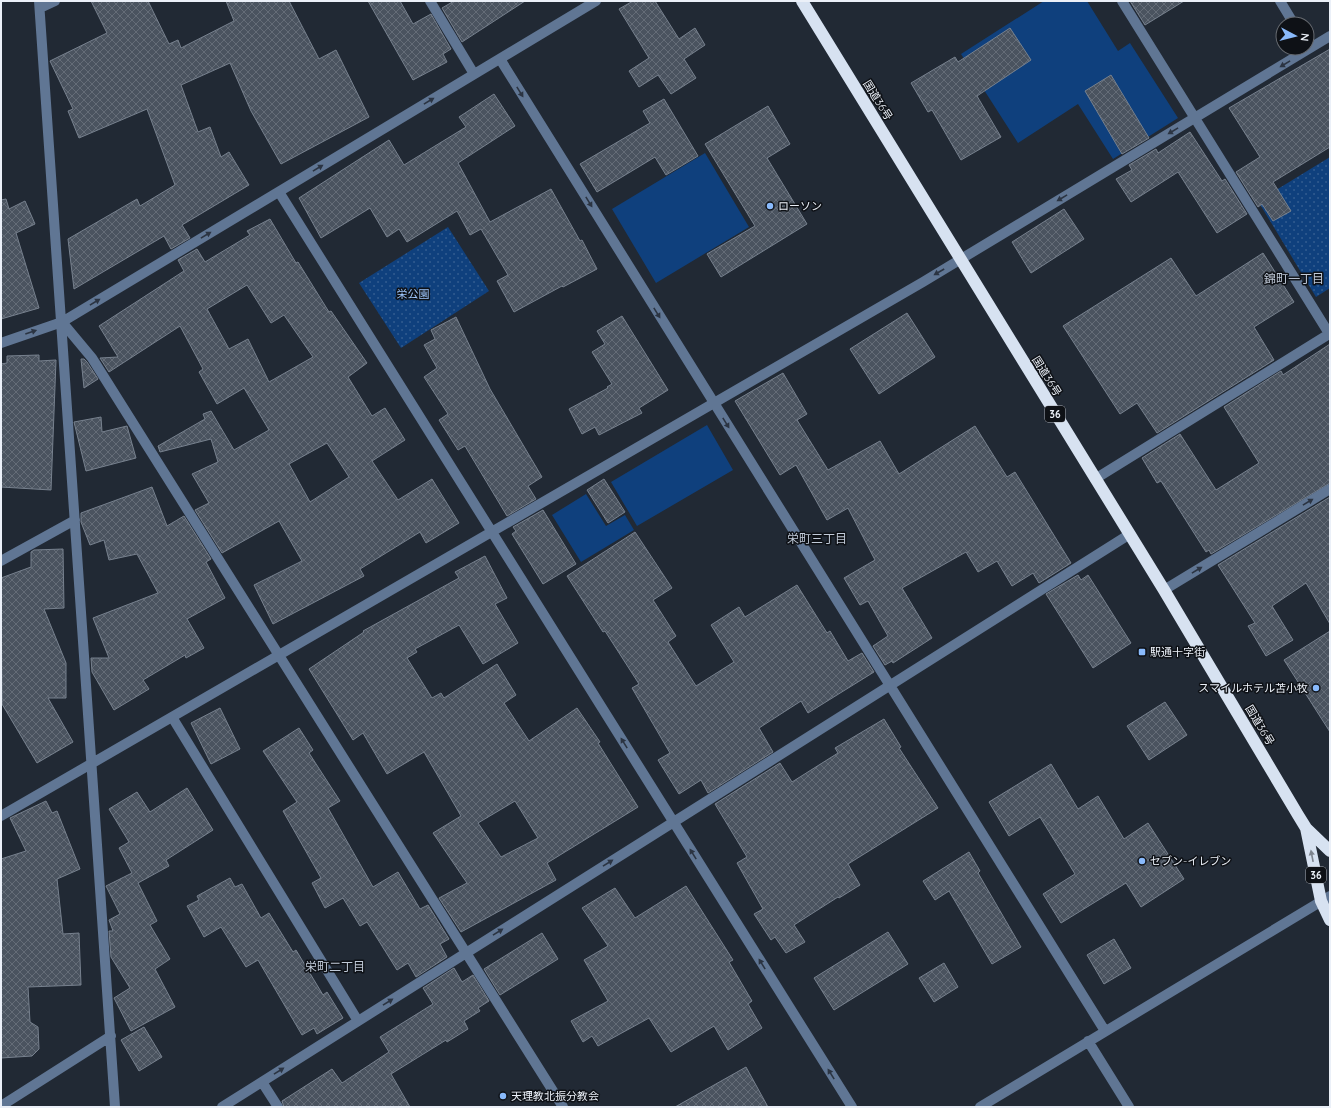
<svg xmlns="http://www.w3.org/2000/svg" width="1331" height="1108" font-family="Quicksand,'Noto Sans JP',sans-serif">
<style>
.grass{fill:#0f407d}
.park{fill:url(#park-dots)}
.building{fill:url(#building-cross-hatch);stroke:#77818e;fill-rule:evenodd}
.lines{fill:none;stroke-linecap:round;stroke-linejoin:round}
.minor{stroke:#607694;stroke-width:10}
.highway{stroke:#d7e2f1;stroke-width:12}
.oneway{fill:#2b3442}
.oneway2{fill:#7d848e}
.poi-dot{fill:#89bafc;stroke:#0e1116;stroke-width:1.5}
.labels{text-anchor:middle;stroke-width:3;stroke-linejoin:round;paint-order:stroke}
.shield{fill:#0e1116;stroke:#a9adb4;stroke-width:1}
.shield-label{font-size:10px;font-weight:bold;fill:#ebf0f8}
.street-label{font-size:11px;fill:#ebf0f8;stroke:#0e1116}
.poi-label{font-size:11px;fill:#ebf0f8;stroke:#0e1116;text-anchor:start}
.park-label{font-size:11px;fill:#9ec7fd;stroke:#0e1116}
.neighbourhood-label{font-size:12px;fill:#c0cad8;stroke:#0e1116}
</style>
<defs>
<pattern id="park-dots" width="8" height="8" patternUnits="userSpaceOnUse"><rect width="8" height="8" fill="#0f407d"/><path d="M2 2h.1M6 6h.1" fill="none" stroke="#325c90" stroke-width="1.8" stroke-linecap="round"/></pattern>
<pattern id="building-cross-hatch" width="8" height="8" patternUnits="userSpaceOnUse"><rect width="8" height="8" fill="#4a535f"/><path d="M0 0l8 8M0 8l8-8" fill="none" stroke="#646c77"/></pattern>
</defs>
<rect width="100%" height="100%" fill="#212934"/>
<path class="grass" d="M1044 1H1087L1118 51 1130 43 1178 118 1113 159 1078 104 1018 143 961 54Z
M705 153 749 227 656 283 612 209Z
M707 425 733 470 637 526 611 482Z
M586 494 606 526 625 515 634 530 581 562 552 515Z"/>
<path class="park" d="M1330 157V288L1316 297 1258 201Z
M448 227 489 291 401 348 359 283Z"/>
<path class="building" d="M91 1H148L169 44 178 40 181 48 234 21 226 1H289L319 59 336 50 369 117 281 164 251 111 230 63 181 85 198 132 210 127 221 157 229 152 249 185 182 225 190 238 171 249 164 236 74 289 68 239 137 199 140 206 175 185 147 109 79 138 68 111 73 109 50 61 107 33Z
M368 1H400L413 24 431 14 451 49 443 54 447 62 413 80Z
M454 1H525L462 42 442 8Z
M633 1H655L679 39 695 28 705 45 684 59 696 78 671 94 658 75 639 87 629 71 649 58 619 9Z
M1130 1H1184L1145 25Z
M1010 28 1031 60 977 96 1001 137 961 160 932 110 928 112 911 83 955 57 958 62Z
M1330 49V147L1273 182 1291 211 1273 221 1262 204 1258 207 1236 172 1260 157 1229 108Z
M1111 75 1149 138 1122 154 1085 91Z
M494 94 515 126 458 163 490 222 551 189 580 241 582 240 597 269 563 287 562 286 514 312 497 281 508 275 481 229 470 235 457 211 407 242 399 229 387 237 370 208 321 238 299 198 389 140 404 165 466 127 459 117Z
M664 99 698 156 666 175 655 157 597 192 580 164 650 123 643 111Z
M768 106 790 144 767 158 807 224 721 277 707 254 755 226 705 144Z
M1190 132 1222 181 1225 179 1247 214 1217 233 1178 172 1131 202 1116 179 1132 170 1129 165 1156 149 1158 153Z
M6 199 9 209 25 201 35 224 16 233 39 308 1 319V200Z
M1064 209 1084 239 1031 273 1012 242Z
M270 219 296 263 298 262 329 312 331 311 367 363 348 377 372 416 385 408 405 440 372 461 398 500 432 479 459 523 426 543 420 532 360 569 364 576 273 624 254 585 302 561 279 521 222 553 195 510 209 503 192 474 218 462 211 439 160 452 158 446 205 419 203 414 211 411 234 450 269 430 244 388 217 404 199 372 203 369 180 326 109 372 100 358 118 357 99 326 184 271 178 260 197 249 205 262 250 235 247 231ZM247 285 271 323 284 315 313 357 269 382 248 339 229 349 207 309ZM327 443 349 477 310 502 289 464Z
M1263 253 1294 302 1254 327 1274 360 1157 433 1137 403 1120 414 1063 326 1171 258 1196 296Z
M907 313 935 357 879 394 850 349Z
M622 316 668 390 639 408 642 413 599 435 595 427 582 434 569 409 608 388 607 387 612 384 592 352 605 344 597 331Z
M456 317 490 389 542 477 528 486 536 499 507 516 465 446 458 450 439 420 448 414 424 377 437 368 424 345 435 339 431 330Z
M1330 344V483L1211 554 1209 550 1206 552 1161 481 1157 483 1142 458 1180 434 1216 490 1259 463 1224 407 1281 371 1283 375Z
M39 355V361L56 360 51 490 1 487V364L7 363V356Z
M81 359H84L87 362 98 379 84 388Z
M783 373 807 414 797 420 828 470 880 441 899 474 975 426 1007 477 1015 472 1071 563 1039 583 1033 573 1012 586 997 561 978 572 966 552 902 588 932 638 893 663 892 661 885 665 873 646 888 636 868 601 860 605 844 578 875 560 848 508 827 520 796 465 780 475 735 401Z
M101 417 102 432 127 426 136 458 86 471 74 422Z
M604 479 625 512 608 523 587 490Z
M152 487 167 526 184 516 211 559 206 562 225 598 187 619 204 648 186 658 185 655 143 680 149 689 114 710 92 672 91 658H109L93 618 158 593 137 554 109 560 104 540 90 545 81 522V513Z
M1330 497V624L1306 583 1272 606 1293 640 1266 656 1248 626 1255 623 1218 565Z
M543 510 576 564 543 584 512 534 516 531 513 527Z
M635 532 672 588 653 600 676 636 668 642 696 686 734 662 711 625 739 607 745 617 797 585 827 633 830 631 848 661 862 653 874 672 808 713 801 701 759 728 773 752 708 793 701 780 679 794 658 760 670 753 632 688 639 684 605 631 603 632 567 576Z
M63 549 64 608 44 609 66 663V698H48L73 742 37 763 2 704 1 578 31 567V552L34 550Z
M485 556 507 598 495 604 518 643 483 664 459 625 415 649 417 652 407 658 432 698 441 693 444 698 497 664 516 695 504 703 529 741 577 708 600 742 598 743 638 807 547 863 556 880 461 932 439 898 467 883 433 833 461 816 424 752 387 774 363 733 353 740 309 669 364 632 363 631 459 578 455 572ZM515 801 538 838 501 857 478 823Z
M1078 575 1081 580 1088 575 1131 643 1093 668 1046 594Z
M1330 631V732L1284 660Z
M1165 702 1187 735 1149 760 1127 726Z
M220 708 240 749 211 764 191 723Z
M884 719 901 747 899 748 938 808 848 864 860 885 839 898 838 897 794 925 805 942 786 953 775 937 771 940 754 914 763 909 737 863 747 857 715 804 780 763 792 782 838 753 835 748Z
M299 728 313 750 309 753 340 801 328 808 373 887 398 872 420 909 428 905 449 939 440 944 447 957 416 977 408 963 397 970 367 922 360 926 343 898 325 908 312 883 321 878 283 811 297 802 263 751Z
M1051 764 1078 809 1098 796 1124 839 1148 823 1184 879 1141 907 1126 883 1061 923 1043 894 1075 874 1040 817 1009 836 989 802Z
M187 788 213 830 166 860 169 866 138 883 157 921 150 925 170 959 155 969 175 1007 131 1031 114 998 130 988 111 957 109 931H113L109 920 120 914 106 886 132 873 119 848 129 842 109 809 137 792 150 812Z
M46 801 52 813 57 811 80 869 57 879 63 934 79 933 81 985 28 987 30 1022 38 1027 39 1049 32 1056 1 1058V859L26 851 10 818Z
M969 852 980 871 978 873 1021 947 992 964 949 891 935 900 923 881Z
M230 878 235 887 242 884 261 918 269 913 293 952 296 950 323 995 327 992 343 1018 317 1034 314 1028 302 1035 258 960 246 967 221 927 204 937 187 906 199 900 197 896Z
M686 886 733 960 729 962 752 1001 748 1004 762 1028 728 1050 714 1026 671 1052 649 1018 598 1046 592 1036 583 1042 571 1021 608 1001 584 960 608 946 582 908 615 888 635 918Z
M888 932 908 964 834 1010 814 978Z
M542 933 558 959 500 995 484 969Z
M1114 939 1131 968 1104 984 1087 955Z
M944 963 958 987 934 1002 919 978Z
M454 968 462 982 473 975 489 1001 478 1008 480 1011 464 1021 468 1029 447 1042 446 1040 391 1074 410 1107H284L282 1101 332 1069 342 1083 389 1052 380 1037 433 1004 423 988Z
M144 1027 162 1057 139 1071 121 1040Z
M746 1067 768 1107H675Z"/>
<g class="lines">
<path class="minor" d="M39 1 115 1107
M430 1 474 74
M1122 1 1330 335
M1280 1 1294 24
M40 8 55 1
M500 59 1105 1031
M279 192 852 1107
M62 322 92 358 563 1107
M1 343 62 322 596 1
M1095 479 1329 334
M1 561 75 520
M1164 590 1330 489
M172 717 358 1021
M1 816 923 282 1330 36
M1088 1041 1129 1107
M262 1082 278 1107
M1 1106 111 1036
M222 1107 1130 534
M980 1107 1330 896"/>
<path class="highway" d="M802 1 1164 590 1298 815 1306 828 1330 851
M1306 828 1321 901 1330 920"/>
</g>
<defs><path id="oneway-solid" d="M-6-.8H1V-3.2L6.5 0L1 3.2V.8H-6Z"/></defs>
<g class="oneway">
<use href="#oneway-solid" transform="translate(1285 64) rotate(149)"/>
<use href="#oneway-solid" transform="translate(520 92) rotate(58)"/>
<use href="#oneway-solid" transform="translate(429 101) rotate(-31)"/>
<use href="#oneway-solid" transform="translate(1173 131) rotate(149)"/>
<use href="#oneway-solid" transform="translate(318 168) rotate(-31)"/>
<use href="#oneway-solid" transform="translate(1062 198) rotate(149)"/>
<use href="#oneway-solid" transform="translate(589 202) rotate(58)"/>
<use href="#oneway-solid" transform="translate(206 235) rotate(-31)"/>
<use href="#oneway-solid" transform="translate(939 272) rotate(150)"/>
<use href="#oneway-solid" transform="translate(95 302) rotate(-31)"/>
<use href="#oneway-solid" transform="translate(657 313) rotate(58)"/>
<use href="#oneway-solid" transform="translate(31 332) rotate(-19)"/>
<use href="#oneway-solid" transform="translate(726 423) rotate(58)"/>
<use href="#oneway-solid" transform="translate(1308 502) rotate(-31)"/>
<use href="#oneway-solid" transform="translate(1197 570) rotate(-31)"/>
<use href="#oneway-solid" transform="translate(624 743) rotate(-122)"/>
<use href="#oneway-solid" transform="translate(693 854) rotate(-122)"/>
<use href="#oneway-solid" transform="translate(608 863) rotate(-32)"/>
<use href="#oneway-solid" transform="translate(498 932) rotate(-32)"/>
<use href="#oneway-solid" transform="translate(762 964) rotate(-122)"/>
<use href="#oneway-solid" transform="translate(388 1002) rotate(-32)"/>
<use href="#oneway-solid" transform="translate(279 1071) rotate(-32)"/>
<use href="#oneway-solid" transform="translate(831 1074) rotate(-122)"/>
</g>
<use class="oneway2" href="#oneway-solid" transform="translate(1312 856) rotate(-101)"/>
<g class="poi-dot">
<circle cx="770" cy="206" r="4"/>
<rect x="1138" y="648" width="8" height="8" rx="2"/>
<circle cx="1316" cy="688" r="4"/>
<circle cx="1142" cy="861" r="4"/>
<circle cx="503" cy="1096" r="4"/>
</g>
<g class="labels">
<g class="shield">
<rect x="1045" y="406" width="20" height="16" rx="3"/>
<rect x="1306" y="867" width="20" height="16" rx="3"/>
</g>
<g class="shield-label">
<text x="1055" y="418">36</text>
<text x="1316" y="879">36</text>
</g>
<g class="street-label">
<text transform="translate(878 100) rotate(58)" y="4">国道36号</text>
<text transform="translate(1047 376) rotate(58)" y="4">国道36号</text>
<text transform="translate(1260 725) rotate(59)" y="4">国道36号</text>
</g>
<g class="poi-label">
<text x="778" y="210">ローソン</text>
<text x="1150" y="656">駅通十字街</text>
<text x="1308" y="692" text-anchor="end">スマイルホテル苫小牧</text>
<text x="1150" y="865">セブン-イレブン</text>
<text x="511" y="1100">天理教北振分教会</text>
</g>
<g class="park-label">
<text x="413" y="298">栄公園</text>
</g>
<g class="neighbourhood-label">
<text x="1294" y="283">錦町一丁目</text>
<text x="817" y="543">栄町三丁目</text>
<text x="335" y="971">栄町二丁目</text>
</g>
</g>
<rect width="1331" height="1108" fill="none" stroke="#ebf0f8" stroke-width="4"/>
<g transform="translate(1295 36) rotate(97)"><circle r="19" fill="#0e1116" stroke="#666a70"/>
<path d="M0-3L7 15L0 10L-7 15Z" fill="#89bafc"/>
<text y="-6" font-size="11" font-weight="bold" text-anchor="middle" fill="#ebf0f8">N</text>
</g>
</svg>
